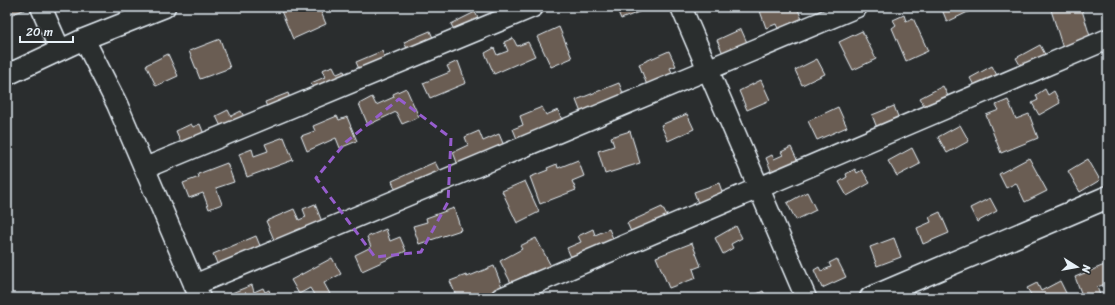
<svg xmlns="http://www.w3.org/2000/svg" width="1115" height="305" font-family="Sriracha,sans-serif">
<style>
.building{fill:#6b5d52;stroke:#e8f1f8}
.lines{fill:none;stroke-linecap:round;stroke-linejoin:round}
.street-casing{stroke:#e8f1f8;stroke-width:23}
.secondary-casing{stroke:#e8f1f8;stroke-width:25}
.street{stroke:#2a2d2e;stroke-width:20}
.secondary{stroke:#2a2d2e;stroke-width:22}
.marked{fill:none;stroke:#965dcd;stroke-width:3;stroke-dasharray:8 5;stroke-linejoin:round}
</style>
<rect width="100%" height="100%" fill="#2a2d2e"/>
<filter id="ink" filterUnits="userSpaceOnUse"><feTurbulence type="fractalNoise" baseFrequency=".025" numOctaves="2"/><feDisplacementMap in="SourceGraphic" scale="8" xChannelSelector="R" yChannelSelector="G"/><feConvolveMatrix kernelMatrix="1 2 1 2 8 2 1 2 1" color-interpolation-filters="sRGB"/></filter>
<g filter="url(#ink)">
<path class="building" d="M7 7H25L26 9 7 16Z
M289 7H319L326 24 293 39 281 11Z
M616 7H643L644 10 621 19Z
M770 7H797L805 27 782 37 776 24 766 28 760 11Z
M941 7H968L970 11 947 22Z
M1060 7H1081L1093 46 1065 55 1051 10Z
M475 12 483 28 459 40 451 24Z
M904 15 906 21 913 18 928 51 906 61 892 28 896 25 893 20Z
M559 27 572 58 551 67 537 37Z
M741 29 749 47 725 58 717 40Z
M430 31 438 49 411 57 404 42Z
M862 31 876 59 853 70 839 42Z
M513 38 517 46 528 42 535 56 494 74 485 53 494 48 497 55 508 51 504 42Z
M220 39 230 68 200 79 189 51Z
M1040 45 1048 60 1024 72 1016 58Z
M382 51 388 66 362 76 356 62Z
M669 51 676 66 670 68 674 77 648 88 639 64Z
M168 54 178 76 156 86 146 65Z
M817 59 825 74 802 85 795 70Z
M458 61 466 83 430 98 423 83 450 72 447 66Z
M333 66 337 74 344 71 350 85 317 99 311 83 325 77 322 70Z
M992 66 999 79 977 91 970 78Z
M761 80 770 100 747 110 739 91Z
M619 83 625 98 583 118 576 100Z
M943 86 951 102 929 114 920 98Z
M406 88 419 117 402 124 396 112 368 125 359 104 372 97 376 105 394 97 393 94Z
M1045 89 1048 95 1054 91 1060 103 1039 115 1032 103 1038 100 1036 95Z
M288 93 294 109 269 112 265 102Z
M1008 100 1016 119 1029 114 1038 138 1001 153 986 115 999 110 996 105Z
M894 106 899 119 877 128 872 115Z
M542 107 546 115 558 110 564 125 519 144 513 129 523 125 520 116Z
M838 107 847 127 817 140 808 121Z
M228 110 231 116 241 111 249 126 226 137 216 116Z
M687 114 694 129 668 141 661 125Z
M337 116 339 120 347 117 357 141 340 148 336 138 307 151 301 136 315 131 313 126Z
M191 124 193 127 200 124 208 144 186 154 176 131Z
M960 125 969 141 947 153 938 137Z
M479 131 483 141 499 134 505 148 459 168 453 152 468 145 465 137Z
M630 131 640 163 605 174 598 151 614 146 611 137Z
M284 137 293 160 247 177 239 154 252 149 254 156 268 151 265 144Z
M791 147 800 166 774 178 766 158 772 155 774 159 783 155 781 152Z
M912 148 920 164 897 176 888 161Z
M1029 158 1047 191 1025 202 1016 183 1006 188 999 174Z
M1088 159 1100 180 1080 192 1068 171Z
M578 160 584 176 572 181 576 190 540 204 530 177 548 170 547 168 557 164 558 168Z
M435 162 442 176 398 196 392 181Z
M227 163 234 182 216 188 222 204 209 209 203 193 189 198 183 183 199 177 198 174Z
M855 169 857 173 862 170 870 183 847 196 839 182 847 177 846 174Z
M525 181 539 212 517 223 502 191Z
M719 183 725 200 700 209 694 192Z
M807 192 816 210 796 220 787 203Z
M990 198 997 211 977 222 970 208Z
M315 204 324 227 281 256 266 221 294 209 299 220 306 217 303 209Z
M662 207 668 218 633 236 627 223Z
M454 208 461 230 419 244 413 226 427 222 426 218Z
M940 212 949 233 923 244 917 228 931 222 929 217Z
M736 226 742 238 731 244 733 248 723 254 715 238Z
M386 229 390 241 400 237 406 251 362 271 355 255 371 247 367 237Z
M593 229 595 235 609 229 615 243 573 262 567 248 581 242 578 236Z
M256 236 265 258 219 268 213 254Z
M536 238 552 268 537 276 534 271 511 283 500 261 522 249 520 246Z
M894 238 901 257 877 266 870 247Z
M692 243 701 266 693 269 696 278 669 288 656 257Z
M332 258 341 274 324 283 330 294 324 298H316L310 288 299 294 291 280Z
M837 259 846 277 822 288 814 270 819 267 821 271 831 267 829 263Z
M1107 264 1108 267V283L1097 287 1100 295 1093 298H1083L1075 277Z
M494 266 504 292 489 298H457L450 281 466 275 467 277Z
M1060 281 1067 295 1061 298H1033L1027 288 1037 283 1041 291Z
M252 285 254 292 263 288 265 292 269 290 272 298H230L229 294Z
M763 291 767 298H749Z"/>
<g class="lines">
<g class="street-casing">
<path id="street" d="M41 7 60 50
M681 7 806 298
M84 39 117 104 200 298
M7 75 84 39 165 7
M145 168 533 7
M194 285 857 7
M501 298 1108 39"/>
</g>
<g class="secondary-casing">
<path id="secondary" d="M871 298 1108 197"/>
</g>
<use href="#street" class="street"/>
<use href="#secondary" class="secondary"/>
</g>
</g>
<path class="marked" d="M399 99 451 138 448 202 421 252 375 257 316 178 346 142Z"/>
<rect width="1115" height="305" fill="none" stroke="#2a2d2e" stroke-width="24"/>
<rect x="12" y="12" width="1091" height="281" fill="none" stroke="#e8f1f8" stroke-width="1.5" filter="url(#ink)"/>
<g transform="translate(1077 267) rotate(101)" stroke="#2a2d2e" stroke-width="3" paint-order="stroke">
<path d="M0-3L7 15L0 10L-7 15Z" fill="#e8f1f8"/>
<text y="-6" font-size="11" font-weight="bold" text-anchor="middle" fill="#e8f1f8">N</text>
</g>
<path d="M20 36v6h53v-6" fill="none" stroke="#e8f1f8" stroke-width="2"/>
<text x="26" y="36" font-size="12" fill="#e8f1f8" stroke="#2a2d2e" stroke-width="3" paint-order="stroke">20 m</text>
</svg>
